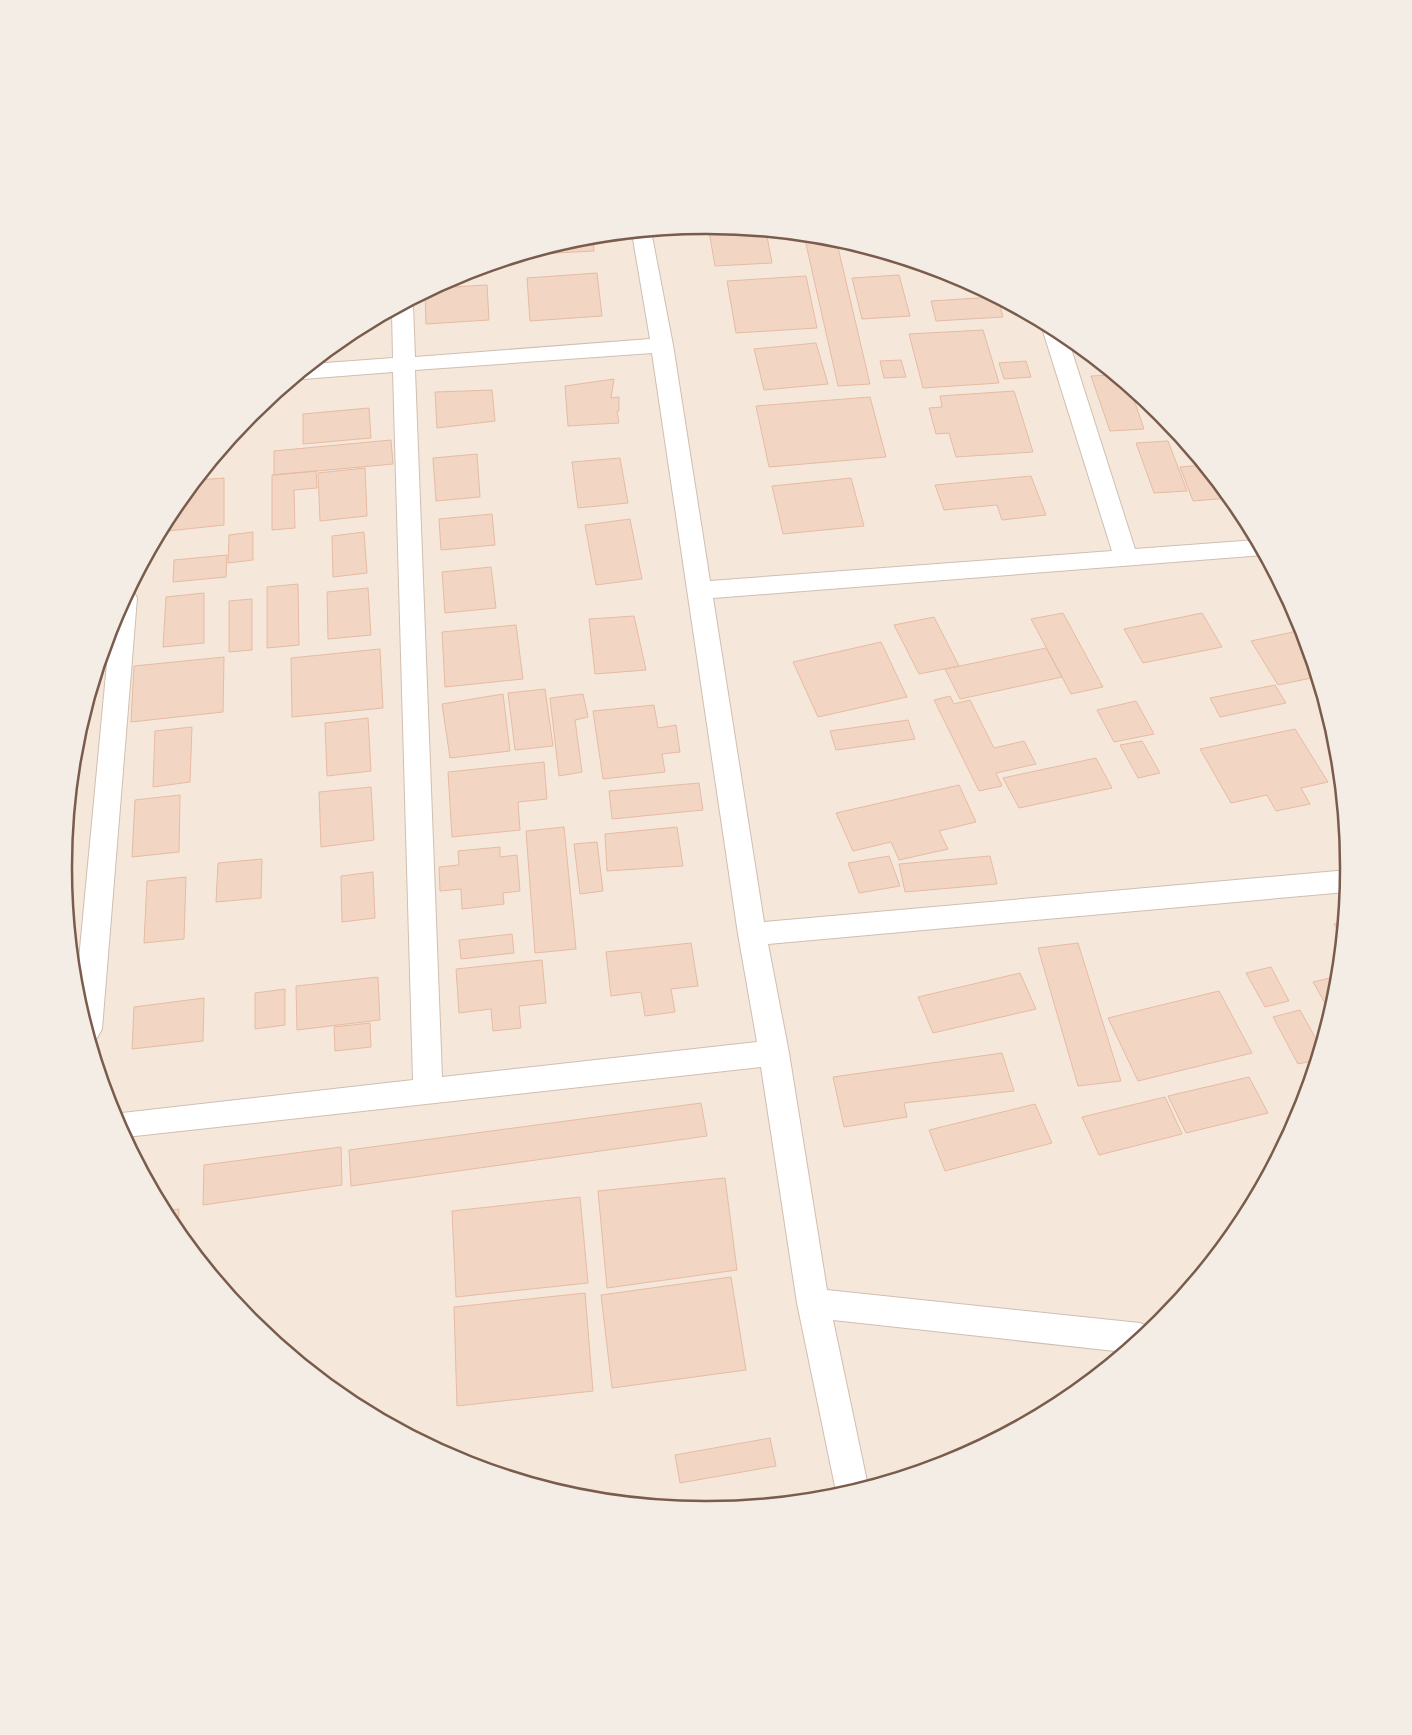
<svg xmlns="http://www.w3.org/2000/svg" width="1412" height="1735" font-family="Arial,sans-serif">
<style>
.residential{fill:#f5e8da}
.building{fill:#f3d5c3;stroke:#e6bba3}
.lines{fill:none;stroke-linecap:round;stroke-linejoin:round}
.street-casing{stroke:#d1beb0;stroke-width:2}
.street{fill:#fff;fill-rule:evenodd}
.rim{fill:none;stroke:#7a5c4d;stroke-width:2.5}
</style>
<rect width="100%" height="100%" fill="#fdf6ec"/>
<path class="residential" d="M66 867a640 640 0 1 1 1280 0a640 640 0 1 1-1280 0Z"/>
<path class="building" d="M708 225 766 231 772 263 715 266Z
M804 235 836 239 870 384 838 386Z
M593 236 594 251 538 254V251L581 238Z
M597 273 602 316 530 321 527 278Z
M899 275 910 316 862 319 852 278Z
M806 276 817 328 736 333 727 281Z
M487 285 489 320 426 324 425 293 434 288Z
M994 297 998 299 1003 317 936 321 931 301Z
M983 330 999 383 923 388 909 334Z
M816 343 828 384 764 390 754 349Z
M901 360 906 377 884 378 880 361Z
M1026 361 1031 377 1004 379 999 363Z
M1113 375 1130 388 1144 429 1110 431 1091 376Z
M614 379 611 398 619 397V411H617L619 423 568 426 565 386Z
M492 390 495 421 437 428 435 392Z
M1014 391 1033 452 956 457 949 433 936 434 929 408 942 407 940 396Z
M870 397 886 457 769 467 756 406Z
M369 408 371 438 303 444V414Z
M242 426V437L232 438Z
M391 440 393 464 274 475V451Z
M1168 441 1187 491 1154 493 1136 443Z
M477 454 480 497 436 501 433 458Z
M620 458 628 503 578 508 572 462Z
M1203 465 1230 498 1193 501 1180 467Z
M365 468 367 516 320 521 318 473Z
M316 471 317 488 294 490 295 528 272 530V475Z
M1031 476 1046 515 1002 520 997 505 944 510 935 485Z
M224 478V525L168 531V517L172 510 197 480Z
M851 478 864 526 783 534 772 486Z
M492 514 495 545 441 550 439 519Z
M630 519 642 579 596 585 585 525Z
M253 532V560L228 563 229 535Z
M364 532 367 573 333 577 332 536Z
M227 555 226 577 173 582 174 560Z
M491 567 496 608 445 613 442 572Z
M298 584 299 645 267 648V587Z
M368 588 371 635 328 639 327 592Z
M204 593V643L163 647 166 597Z
M252 599V650L229 652V601Z
M1063 613 1103 687 1071 694 1031 619Z
M1202 613 1222 647 1143 663 1124 629Z
M634 616 646 670 595 674 589 619Z
M934 617 959 666 919 674 894 625Z
M516 625 523 679 445 687 442 632Z
M1302 630 1316 677 1278 685 1251 641Z
M881 642 907 697 818 717 793 662Z
M1046 648 1062 677 960 699 945 669Z
M380 649 383 708 292 717 291 658Z
M224 657 223 712 131 722 134 666Z
M1275 685 1286 703 1220 717 1210 698Z
M545 689 553 746 515 750 508 693Z
M503 694 510 751 450 758 442 704Z
M583 694 588 717 575 720 582 772 559 776 550 698Z
M950 696 954 704 970 700 994 748 1024 741 1036 764 996 773 1002 786 979 791 934 700Z
M1136 701 1154 734 1114 742 1097 710Z
M654 705 658 728 676 725 680 752 662 754 665 772 603 779 593 711Z
M368 718 371 771 327 776 325 723Z
M908 720 915 739 836 750 830 731Z
M192 727 190 782 153 787 155 731Z
M1295 729 1328 782 1301 788 1310 804 1276 811 1267 795 1231 803 1200 749Z
M1332 729 1336 742 1337 749 1325 730Z
M1142 741 1160 773 1138 778 1120 745Z
M1096 758 1112 788 1019 808 1003 778Z
M544 762 547 799 518 802 520 830 452 837 448 772Z
M699 783 703 810 612 819 609 791Z
M959 785 976 822 939 831 948 849 899 860 891 842 853 851 836 813Z
M371 787 374 840 321 847 319 792Z
M180 795 179 852 132 857 135 800Z
M564 827 576 949 535 953 526 831Z
M677 827 683 866 607 871 605 834Z
M597 842 603 891 580 894 574 844Z
M500 847V857L517 855 520 891 503 893 504 904 462 909 461 889 440 891 439 867 459 865 458 851Z
M889 856 900 886 859 893 848 863Z
M990 856 997 884 905 892 899 864Z
M262 859 261 898 216 902 218 863Z
M373 872 375 918 342 922 341 876Z
M186 877 184 939 144 943 147 881Z
M1343 922 1341 937 1334 924Z
M512 934 514 953 461 959 459 940Z
M691 943 698 986 671 989 675 1012 645 1016 641 992 611 996 606 952Z
M1078 943 1121 1081 1078 1086 1038 948Z
M542 960 546 1003 519 1006 521 1028 493 1031 491 1009 459 1013 456 969Z
M1271 967 1289 1001 1265 1007 1246 973Z
M1020 973 1036 1009 933 1033 918 997Z
M1338 976 1336 993 1330 1012 1313 982Z
M378 977 380 1020 297 1030 296 986Z
M285 989V1025L255 1029V993Z
M1219 991 1252 1053 1138 1081 1108 1018Z
M204 998 203 1041 132 1049 134 1007Z
M1300 1010 1320 1046 1316 1060 1298 1064 1273 1017Z
M370 1023 371 1047 335 1051 334 1027Z
M1002 1053 1014 1091 904 1103 907 1117 844 1127 833 1077Z
M1249 1077 1268 1113 1186 1133 1168 1096Z
M1165 1097 1182 1134 1099 1155 1082 1117Z
M701 1103 707 1136 351 1186 349 1150Z
M1035 1104 1052 1143 945 1171 929 1130Z
M341 1147 342 1185 203 1205 204 1165Z
M725 1178 737 1270 607 1288 598 1191Z
M580 1197 588 1283 456 1297 452 1211Z
M179 1209 178 1231 165 1211Z
M731 1277 746 1370 612 1388 601 1295Z
M585 1293 593 1391 457 1406 454 1307Z
M770 1438 776 1466 680 1483 675 1455Z"/>
<g class="lines">
<g class="street-casing">
<path id="street" d="M651 231 673 345 710 581 1112 551 1042 328 1045 324 1067 336 1135 549 1256 540 1264 555 713 598 764 922 1348 870 1346 892 768 944 789 1053 827 1290 1140 1323 1152 1328 1124 1352 833 1320 868 1486 837 1496 797 1303 761 1067 126 1137 113 1114 413 1080 393 372 303 379 296 377 312 364 393 358 392 311 410 301 413 305 415 357 650 339 632 233ZM652 353 738 934 757 1042 442 1077 415 370Z
M129 591 134 592 137 598 102 1029 97 1038 90 1040 76 991 110 632Z"/>
</g>
<use href="#street" class="street"/>
</g>
<path d="M0 0H1412V1735H0ZM705 234H707A633 633 0 0 1 1340 867V868A633 633 0 0 1 707 1501H705A633 633 0 0 1 72 868V867A633 633 0 0 1 705 234Z" fill="#f4ede6" fill-rule="evenodd"/>
<path class="rim" d="M705 234H707A633 633 0 0 1 1340 867V868A633 633 0 0 1 707 1501H705A633 633 0 0 1 72 868V867A633 633 0 0 1 705 234Z"/>
</svg>
